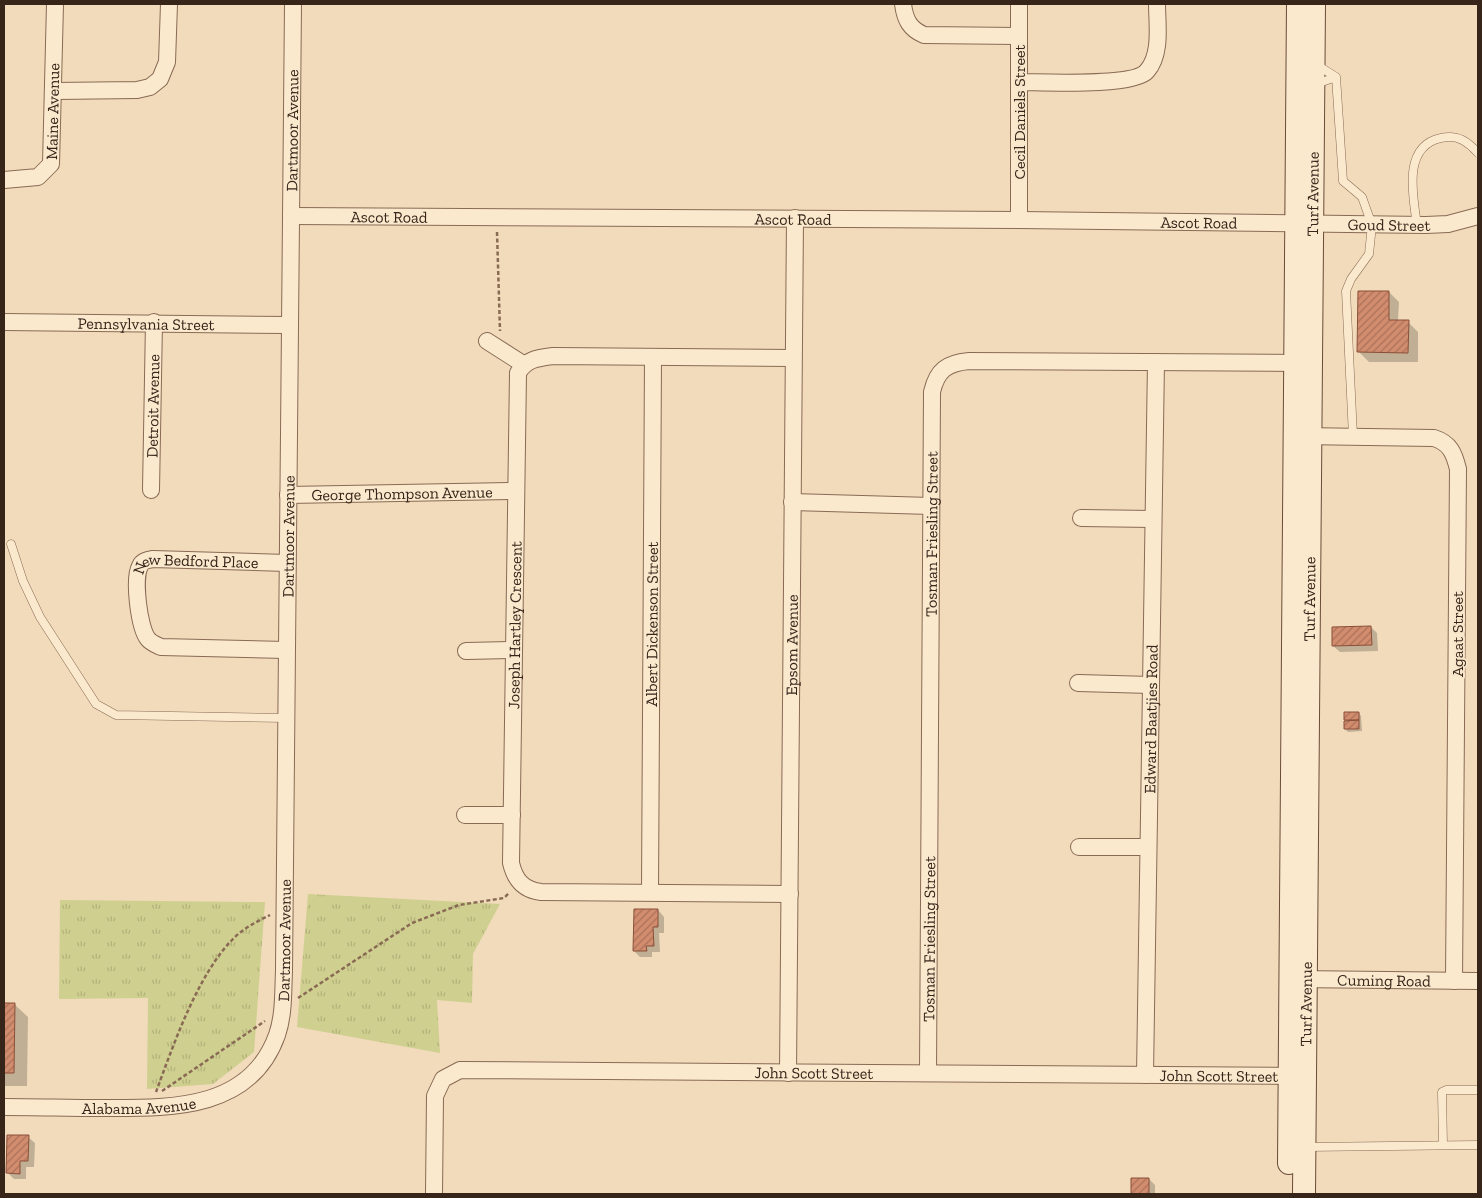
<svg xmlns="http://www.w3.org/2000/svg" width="1482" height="1198" font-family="'Zilla Slab',serif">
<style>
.park{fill:url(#park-tufts)}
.shadow{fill:#0003}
.building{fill:url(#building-hatch);stroke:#8a4f38}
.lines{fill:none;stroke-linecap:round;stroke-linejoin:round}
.lane-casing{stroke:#896a54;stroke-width:9}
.street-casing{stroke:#896a54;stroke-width:18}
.secondary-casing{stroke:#6a4b37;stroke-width:24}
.path{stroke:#896a54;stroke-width:2.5;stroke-dasharray:4 2.5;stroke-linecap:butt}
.lane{stroke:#fbe9ce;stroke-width:8}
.street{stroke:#fbe9ce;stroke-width:16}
.secondary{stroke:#fbe9ce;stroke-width:22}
.labels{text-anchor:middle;stroke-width:4;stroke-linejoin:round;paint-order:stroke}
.street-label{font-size:16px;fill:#37251a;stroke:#f8e6cb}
</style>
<defs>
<pattern id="park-tufts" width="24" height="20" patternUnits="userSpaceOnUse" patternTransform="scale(1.25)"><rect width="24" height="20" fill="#cfcf8f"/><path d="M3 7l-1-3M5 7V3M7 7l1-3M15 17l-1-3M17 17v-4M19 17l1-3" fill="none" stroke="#b2b27b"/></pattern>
<pattern id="building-hatch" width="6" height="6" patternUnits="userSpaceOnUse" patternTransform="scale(1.25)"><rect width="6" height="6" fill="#d28c6e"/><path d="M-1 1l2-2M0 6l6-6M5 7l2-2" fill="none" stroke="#ab725a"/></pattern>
</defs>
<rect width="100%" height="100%" fill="#f1dbbb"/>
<path class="park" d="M308 894 500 904 473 954 472 1003 437 1000 440 1053 297 1027Z
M60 900 265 902 254 1052 213 1084 147 1089 148 998 59 999Z"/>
<path class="shadow" d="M1389 292 1399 302 1398 321 1408 322 1418 332V362H1369L1359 352Z
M1371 627 1377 633 1378 651 1340 652 1333 646Z
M1345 713H1359L1361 716 1362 731 1348 732 1345 729Z
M658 910 664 917V933H659L660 952H652V957H640L634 951Z
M4 1004H14L28 1017 27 1086H4Z
M28 1137 35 1143 34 1167H26V1179H14L8 1173Z
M1133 1179H1149L1155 1185V1194H1133Z"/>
<path class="building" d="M1358 291H1389V320H1409L1408 353 1357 352Z
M1371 626 1372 645 1332 646V627Z
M1344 712H1359V720H1344Z
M1359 720V729H1344V721Z
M634 909H658V927H653L654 946H646L647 951H633Z
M4 1003H15L14 1073H4Z
M7 1135H29L28 1161H20V1174L6 1173Z
M1131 1178H1149V1194H1131Z"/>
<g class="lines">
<g class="lane-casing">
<path id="lane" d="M1336 77 1343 181 1362 197 1372 225 1369 254 1351 279 1346 291 1353 436
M1316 84 1336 77 1317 65
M1417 225C1413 196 1402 146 1441 138 1458 134 1468 142 1478 153
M11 544 23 581 40 617 96 704 116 715 286 718
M1443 1145 1442 1092 1446 1090H1478
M1305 1147 1478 1145"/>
</g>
<g class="street-casing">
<g id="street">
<path d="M903 4C905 20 910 29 924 35L1018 36"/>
<path d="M1019 4V220"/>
<path d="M1019 82C1042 82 1134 87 1147 71 1162 54 1157 24 1157 4"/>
<path d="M55 91 137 90 150 87 160 79 167 62 169 4"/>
<path id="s1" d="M4 180 38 177 51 164 55 4"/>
<path id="s2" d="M291 216 1019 220 1426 225 1448 224 1478 216"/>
<path id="s3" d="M4 322 289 325"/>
<path d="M487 341 523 364"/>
<path d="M1301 436 1434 438C1450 443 1454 453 1458 469L1454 981"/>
<path id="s4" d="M151 490 154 322"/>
<path id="s5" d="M288 495 515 491"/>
<path d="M792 502 931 506"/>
<path d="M1081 518 1153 519"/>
<path id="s6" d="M286 650 161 647C157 645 151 643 148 639 139 628 133 579 140 566 142 561 147 560 153 559L287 563"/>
<path d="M466 651 513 650"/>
<path d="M1078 683 1151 685"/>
<path d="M465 815H512"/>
<path d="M1079 847H1148"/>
<path id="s7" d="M650 892 653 358"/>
<path id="s8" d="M790 894 541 892C523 890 515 880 511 863L518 373C526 359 538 358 553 356L793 358"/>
<path id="s9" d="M1294 979 1478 981"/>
<path id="s10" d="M788 1073 795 218"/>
<path id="s11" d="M928 1073 932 392C937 370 947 363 969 361L1306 363"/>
<path id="s12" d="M1145 1075 1156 362"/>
<path id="s13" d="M4 1107C37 1107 69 1108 102 1108 169 1108 250 1111 277 1035 284 1015 283 992 284 971L293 4"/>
<path id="s14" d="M434 1194 435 1096 443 1079 460 1070 1301 1076"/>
</g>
</g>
<g class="secondary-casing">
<g id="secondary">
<path d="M1289 1163 1298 4"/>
<path id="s15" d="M1304 1194 1314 4"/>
</g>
</g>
<path class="path" d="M497 232 500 331
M298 998 412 923 459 905 504 898 509 893
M162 1091 265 1021
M156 1092C173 1046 197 976 232 940 242 929 256 922 270 915"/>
<use href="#lane" class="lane"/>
<use href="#street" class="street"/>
<use href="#secondary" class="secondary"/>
</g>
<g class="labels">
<g class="street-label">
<text dy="6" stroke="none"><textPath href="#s1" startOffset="105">Maine Avenue</textPath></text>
<text transform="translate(1019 112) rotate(-90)" y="6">Cecil Daniels Street</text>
<text dy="6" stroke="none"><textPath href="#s13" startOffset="1208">Dartmoor Avenue</textPath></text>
<text dy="6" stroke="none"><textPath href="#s15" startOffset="1000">Turf Avenue</textPath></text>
<text dy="6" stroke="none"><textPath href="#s2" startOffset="98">Ascot Road</textPath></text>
<text dy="6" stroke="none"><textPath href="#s2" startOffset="502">Ascot Road</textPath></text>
<text dy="6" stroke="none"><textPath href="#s2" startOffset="908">Ascot Road</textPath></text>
<text dy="6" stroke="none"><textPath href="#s2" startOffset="1098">Goud Street</textPath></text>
<text dy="6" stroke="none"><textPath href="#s3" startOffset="142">Pennsylvania Street</textPath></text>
<text dy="6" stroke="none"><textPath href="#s4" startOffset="84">Detroit Avenue</textPath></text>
<text dy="6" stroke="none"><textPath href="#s5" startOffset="114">George Thompson Avenue</textPath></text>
<text dy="6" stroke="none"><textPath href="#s11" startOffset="539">Tosman Friesling Street</textPath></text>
<text dy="6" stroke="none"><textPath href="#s13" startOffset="802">Dartmoor Avenue</textPath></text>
<text dy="6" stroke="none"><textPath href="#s6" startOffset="272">New Bedford Place</textPath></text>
<text dy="6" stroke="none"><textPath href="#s15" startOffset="595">Turf Avenue</textPath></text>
<text dy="6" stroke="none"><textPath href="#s8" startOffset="532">Joseph Hartley Crescent</textPath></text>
<text dy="6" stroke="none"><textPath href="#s7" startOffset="268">Albert Dickenson Street</textPath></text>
<text transform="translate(1457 634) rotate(-90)" y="6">Agaat Street</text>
<text dy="6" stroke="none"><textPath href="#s10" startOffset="428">Epsom Avenue</textPath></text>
<text dy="6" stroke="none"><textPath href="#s12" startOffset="356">Edward Baatjies Road</textPath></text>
<text dy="6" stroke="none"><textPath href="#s11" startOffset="134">Tosman Friesling Street</textPath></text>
<text dy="6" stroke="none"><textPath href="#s13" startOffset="398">Dartmoor Avenue</textPath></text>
<text dy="6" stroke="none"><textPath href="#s9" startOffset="90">Cuming Road</textPath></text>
<text dy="6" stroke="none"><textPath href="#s15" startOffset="190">Turf Avenue</textPath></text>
<text dy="6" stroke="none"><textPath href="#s14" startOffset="490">John Scott Street</textPath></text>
<text dy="6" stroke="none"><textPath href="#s14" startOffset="895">John Scott Street</textPath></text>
<text dy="6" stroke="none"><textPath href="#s13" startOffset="135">Alabama Avenue</textPath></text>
</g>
</g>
<rect width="1482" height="1198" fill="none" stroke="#37251a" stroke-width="10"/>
</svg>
